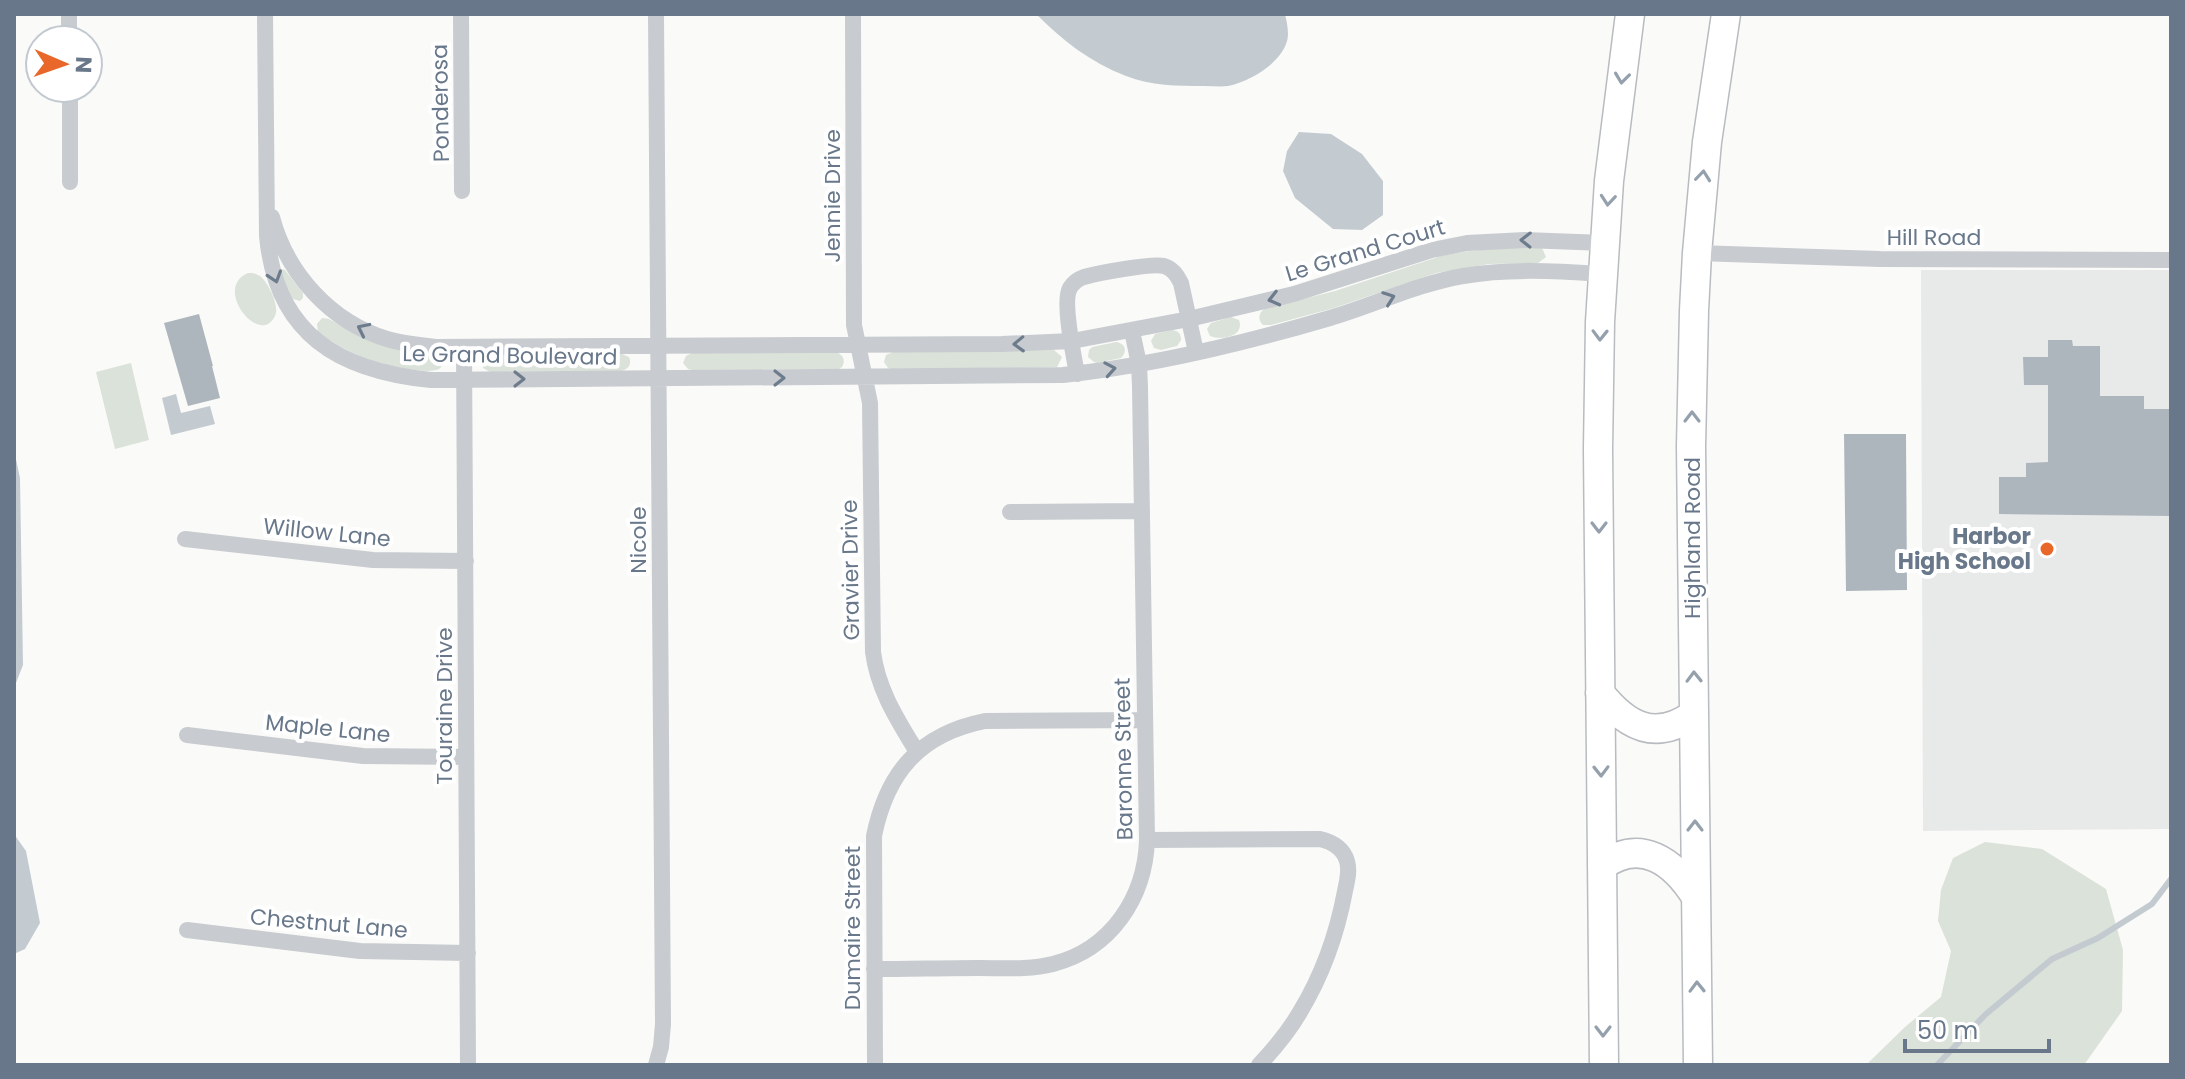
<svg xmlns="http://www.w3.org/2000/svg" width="2185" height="1079" font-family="Poppins,sans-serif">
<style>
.built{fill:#e8e9e9}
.green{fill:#dbe2d9}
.water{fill:#c3cbd1}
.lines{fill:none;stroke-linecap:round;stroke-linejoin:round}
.stream{stroke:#c3cbd1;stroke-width:6}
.building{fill:#aeb6bd}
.highway-casing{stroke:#b8bcc0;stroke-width:31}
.street{stroke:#c8cbcf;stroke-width:16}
.highway{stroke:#fff;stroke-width:28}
.oneway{stroke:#95a0ad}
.oneway2{stroke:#6d7c8d}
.poi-dot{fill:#e96829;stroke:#fff;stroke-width:3}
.labels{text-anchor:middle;stroke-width:8;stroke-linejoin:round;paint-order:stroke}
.street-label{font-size:22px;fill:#68788a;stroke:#fff}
.poi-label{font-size:22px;font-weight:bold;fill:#68788a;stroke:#fff;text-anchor:end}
</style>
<rect width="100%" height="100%" fill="#fafaf8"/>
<path class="built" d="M1921 270H2171V829L1923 831Z"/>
<path class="green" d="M1514 247 1542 248 1546 257 1538 263 1489 264 1436 273 1334 308 1271 325H1263C1258 320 1258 314 1264 309L1335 291 1441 256 1469 251Z
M282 269 285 270 303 293V298L300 301 293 299 284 283 280 270Z
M248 273C253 273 255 273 260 276 268 282 280 306 275 316 260 348 212 288 248 273Z
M1231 317 1239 320C1245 336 1222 341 1210 336L1207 329 1211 323Z
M322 318 329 319 359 336 438 355C461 386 378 363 368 359 351 353 333 343 318 332L317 324Z
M1172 330C1178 331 1181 333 1181 340L1177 346 1161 350 1154 348 1151 341 1155 334Z
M1116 342C1125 343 1128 351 1121 358L1097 363 1094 362 1088 357 1089 350 1092 347Z
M1054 350 1062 357 1057 367 892 369 888 368 884 362 886 355 893 352Z
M836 352C843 355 846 360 842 367L839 369 692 370 688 369 683 363 686 356 692 353Z
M491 354H622L629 357C632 364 629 369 621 371L490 372 483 368 482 361 484 357Z
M131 363 149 440 115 449 96 372Z
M1985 842 2042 849 2106 889 2123 950 2122 1011 2084 1065H1866L1905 1027 1941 997 1951 951 1938 921 1941 890 1953 858Z"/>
<path class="water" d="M1036 14H1285C1287 23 1290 35 1286 44 1278 65 1250 81 1228 86 1221 87 1212 86 1204 86 1177 86 1151 86 1126 76 1090 62 1063 41 1036 14Z
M1299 132 1331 134 1362 154 1383 181V215L1362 230 1333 229 1295 198 1283 171 1287 151Z
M176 394 181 413 210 406 215 424 171 435 162 398Z
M14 450 20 478 23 665 14 688Z
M14 834 26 851 40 923 25 949 14 954Z"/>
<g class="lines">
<path class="stream" d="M1937 1065 1986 1014 2052 959 2098 938 2152 904 2171 879"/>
</g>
<path class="building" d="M199 314 213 366H212L220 398 188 406 164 323Z
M2048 340H2072L2073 346H2100V396H2144V409H2171V516L1999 514V477H2026V463L2048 462V385H2024L2023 357H2048Z
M1844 434H1906L1907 590 1846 591Z"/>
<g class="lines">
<g class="highway-casing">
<path id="highway" d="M1600 693C1627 727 1656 742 1694 714
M1602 866C1641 837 1674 862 1696 897
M1604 1065 1598 449 1600 322 1609 181 1630 14
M1698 1065 1691 446 1694 311 1697 253 1707 142 1726 14"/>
</g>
<path class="street" d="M69 14V40
M265 14 267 236C276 334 339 371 431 380L1063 375C1150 366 1245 343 1330 318 1374 305 1417 284 1463 276 1509 268 1556 271 1602 274
M461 14 462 191
M853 14 854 325 870 403 873 652C878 690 897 719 917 752
M70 88V182
M272 217C287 274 331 322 387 339 403 344 420 345 436 347L1002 344 1072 341 1189 319 1294 294 1432 250 1467 243 1525 240 1604 243
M1697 253 1880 259 2171 260
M464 347 468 1065
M1077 374C1074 357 1062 301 1070 288 1073 283 1078 279 1084 277 1098 273 1152 263 1164 266 1173 269 1177 275 1181 283L1196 352
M1010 512 1142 511
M185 539 373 560 466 561
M187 735 363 756 466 757
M1147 840 1320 839C1333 842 1343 848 1347 861 1350 871 1347 881 1345 891 1337 934 1323 974 1300 1012 1289 1031 1274 1049 1259 1065
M187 930 360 951 468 953
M874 969C909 969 944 968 979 968 1004 968 1029 970 1053 964 1111 949 1145 898 1147 840L1140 387 1139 364 1132 331
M656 1065 661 1047 663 1024 656 14
M875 1065 874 836C887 772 920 734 985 721L1145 720"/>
<use href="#highway" class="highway"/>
</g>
<defs><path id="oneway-chevron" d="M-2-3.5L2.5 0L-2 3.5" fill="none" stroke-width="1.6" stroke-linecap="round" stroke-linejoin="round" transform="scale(2)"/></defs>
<g class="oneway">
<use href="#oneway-chevron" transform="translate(1622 78) rotate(97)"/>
<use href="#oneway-chevron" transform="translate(1703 176) rotate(-84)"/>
<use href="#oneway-chevron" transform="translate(1608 200) rotate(95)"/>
<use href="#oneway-chevron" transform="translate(1600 335) rotate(91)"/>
<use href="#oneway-chevron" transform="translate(1692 417) rotate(-90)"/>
<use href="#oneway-chevron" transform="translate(1599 527) rotate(90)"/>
<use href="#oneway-chevron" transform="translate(1694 677) rotate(-91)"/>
<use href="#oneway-chevron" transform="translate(1601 771) rotate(89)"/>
<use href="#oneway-chevron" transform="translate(1695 826) rotate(-90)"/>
<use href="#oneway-chevron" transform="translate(1697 987) rotate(-91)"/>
<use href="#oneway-chevron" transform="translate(1603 1031) rotate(90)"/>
</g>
<g class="oneway2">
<use href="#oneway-chevron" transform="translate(1526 240) rotate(-179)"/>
<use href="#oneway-chevron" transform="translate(275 277) rotate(72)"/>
<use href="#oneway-chevron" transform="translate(1389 298) rotate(-20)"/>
<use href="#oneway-chevron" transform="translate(1274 299) rotate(166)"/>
<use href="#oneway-chevron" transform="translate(363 329) rotate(-154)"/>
<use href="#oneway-chevron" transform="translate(1019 344) rotate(178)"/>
<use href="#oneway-chevron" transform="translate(1110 369) rotate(-10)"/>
<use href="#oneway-chevron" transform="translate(779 378)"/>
<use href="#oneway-chevron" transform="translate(519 379)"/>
</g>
<circle class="poi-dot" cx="2047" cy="549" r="8"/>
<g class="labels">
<g class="street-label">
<text transform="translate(440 103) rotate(-91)" y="8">Ponderosa</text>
<text transform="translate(832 196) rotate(-90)" y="8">Jennie Drive</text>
<text x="1934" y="245">Hill Road</text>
<text transform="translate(1365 250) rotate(-17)" y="8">Le Grand Court</text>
<text transform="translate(510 355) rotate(1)" y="8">Le Grand Boulevard</text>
<text transform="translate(327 532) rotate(6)" y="8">Willow Lane</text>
<text transform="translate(1692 538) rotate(-90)" y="8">Highland Road</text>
<text transform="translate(638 540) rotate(-90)" y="8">Nicole</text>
<text transform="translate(850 570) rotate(-91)" y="8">Gravier Drive</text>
<text transform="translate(444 706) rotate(-90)" y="8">Touraine Drive</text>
<text transform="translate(328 728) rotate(6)" y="8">Maple Lane</text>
<text transform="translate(1123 759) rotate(-91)" y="8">Baronne Street</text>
<text transform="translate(329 923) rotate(5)" y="8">Chestnut Lane</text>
<text transform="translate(852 928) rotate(-90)" y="8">Dumaire Street</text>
</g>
<g class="poi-label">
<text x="2031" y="544">Harbor<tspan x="2031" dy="25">High School</tspan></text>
</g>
</g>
<rect width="2185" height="1079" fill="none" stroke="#68788a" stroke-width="32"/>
<g transform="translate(64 64) rotate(92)"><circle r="38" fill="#ffffff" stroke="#c3c9d0" stroke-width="2"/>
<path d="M0-6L14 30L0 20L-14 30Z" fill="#e96829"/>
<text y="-12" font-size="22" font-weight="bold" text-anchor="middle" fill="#68788a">N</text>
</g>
<path d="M1905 1039v12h144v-12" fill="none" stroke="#68788a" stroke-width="4"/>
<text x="1917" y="1039" font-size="24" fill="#68788a" stroke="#ffffff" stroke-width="6" paint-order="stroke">50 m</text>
</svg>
